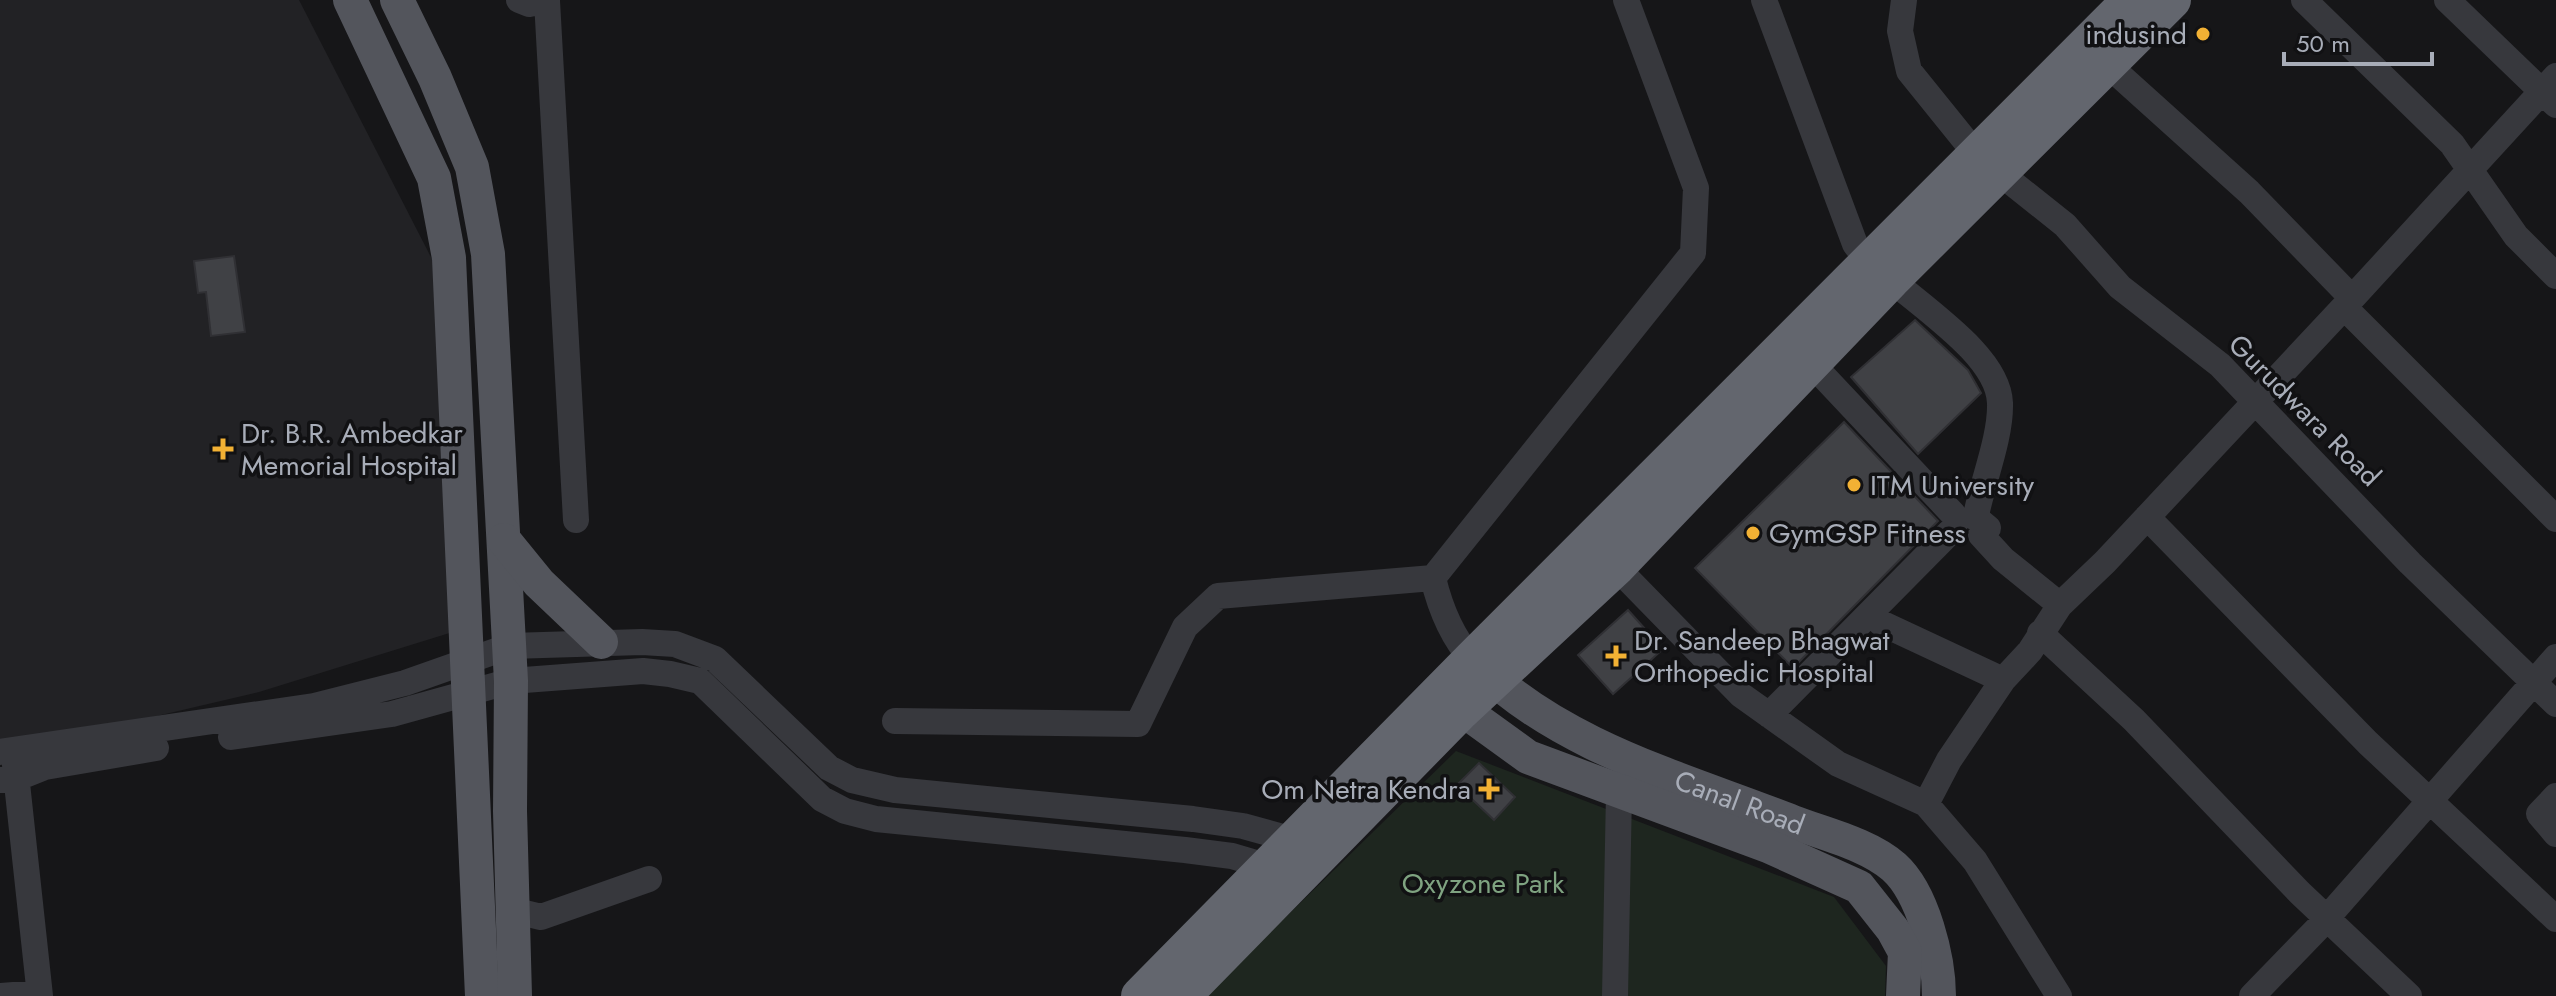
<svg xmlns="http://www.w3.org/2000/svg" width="2556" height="996" font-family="Jost,sans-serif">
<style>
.built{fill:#222225}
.green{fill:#1e261f}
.building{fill:#404145;stroke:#303034;stroke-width:2}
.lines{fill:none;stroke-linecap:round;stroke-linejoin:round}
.minor{stroke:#37383d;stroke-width:26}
.major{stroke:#53555c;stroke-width:34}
.highway{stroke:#63666e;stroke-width:38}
.poi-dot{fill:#f2b134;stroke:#111113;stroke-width:3}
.labels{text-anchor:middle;stroke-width:7;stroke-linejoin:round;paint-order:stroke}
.poi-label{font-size:28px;fill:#a8adb8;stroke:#111113;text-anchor:start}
.street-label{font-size:28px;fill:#a8adb8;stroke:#111113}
.park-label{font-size:28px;fill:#7fa381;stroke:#111113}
</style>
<rect width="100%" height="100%" fill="#161618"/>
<path class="built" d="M0 0H299L436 267 456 631 259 692 80 734 0 742Z"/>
<path class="green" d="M1456 751 1834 897 1886 966 1885 996H1205Z"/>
<path class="building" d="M234 256 245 332 211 336 206 292 198 293 194 261Z
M1915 320 1968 370 1981 393 1918 454 1851 377Z
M1844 422 1938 521 1793 668 1695 568Z
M1628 610 1663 649 1613 694 1578 655Z
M1479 763 1515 797 1494 820 1457 785Z"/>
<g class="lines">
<path class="minor" d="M519 0 529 4 547 0
M1764 0 1855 244C1887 289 1998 345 2000 403 2001 436 1984 478 1977 511L1976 518 1988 528 1981 535 2003 559 2060 605
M1904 0 1900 31 1909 71 1976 154 2065 225 2120 287 2220 365 2410 563 2556 704
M2304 0 2452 144 2516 236 2556 276
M2447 0 2556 105
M547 1 576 520
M2108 65 2249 192 2352 298
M2344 307 2556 519
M2147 517 2368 743 2556 919
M1616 567 1741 695 1838 764 1926 804 1975 861 2059 996
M1433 578C1440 607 1451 636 1472 659
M1881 623 2003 680
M2040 633 2134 720 2300 893 2409 996
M1769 715 1952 530 1956 522 1953 514 1811 363
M895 721 1138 724 1185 627 1218 596 1433 578 1693 253 1696 188 1626 0
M231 737 392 714 511 681 643 671 670 674 700 681 822 799 845 811 876 819 1185 850 1232 856 1279 870
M0 752 314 706 405 683 510 646 642 642 675 644 715 659 829 768 852 780 895 790 1193 819 1243 826 1308 844
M15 765 40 996
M0 780 15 779 45 767 156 748
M2556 796 2539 814 2556 834
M1926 804 1949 760 2003 680 2030 651 2060 605 2105 562 2344 307 2556 76
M512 910 541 917 649 879
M0 996 39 993
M1615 996 1619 793
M2252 996 2319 927 2556 657"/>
<g class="major">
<path d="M350 0 434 178 449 258 482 996"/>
<path d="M397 0 435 78 472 167 488 254 511 681 510 811 515 996"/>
<path d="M504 540 539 583 601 642"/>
<path id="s1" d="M1475 662C1560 747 1684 779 1793 822 1824 834 1868 844 1894 867 1923 893 1939 958 1939 996"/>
<path d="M1441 694 1528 757 1768 846 1859 887 1893 930 1905 952 1903 996"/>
</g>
<path class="highway" d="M1140 996 1472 659 2131 0
M1182 996 1461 711 1616 567 1891 280 2172 0"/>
</g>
<g class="poi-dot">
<circle cx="2203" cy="34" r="8"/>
<path d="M219 437h8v8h8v8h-8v8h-8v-8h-8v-8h8z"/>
<circle cx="1854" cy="485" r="8"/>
<circle cx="1753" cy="533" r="8"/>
<path d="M1612 644h8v8h8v8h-8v8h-8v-8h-8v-8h8z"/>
<path d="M1485 777h8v8h8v8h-8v8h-8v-8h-8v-8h8z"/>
</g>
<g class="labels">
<g class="poi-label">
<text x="2187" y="44" text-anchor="end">indusind</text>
<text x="241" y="443">Dr. B.R. Ambedkar<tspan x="241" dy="32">Memorial Hospital</tspan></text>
<text x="1870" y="495">ITM University</text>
<text x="1769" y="543">GymGSP Fitness</text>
<text x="1634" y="650">Dr. Sandeep Bhagwat<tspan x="1634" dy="32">Orthopedic Hospital</tspan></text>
<text x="1471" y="799" text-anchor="end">Om Netra Kendra</text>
</g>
<g class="street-label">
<text transform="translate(2305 410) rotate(45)" y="10">Gurudwara Road</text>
<text dy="10" stroke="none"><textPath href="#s1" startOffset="302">Canal Road</textPath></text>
</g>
<g class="park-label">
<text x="1483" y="893">Oxyzone Park</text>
</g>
</g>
<path d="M2284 52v12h148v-12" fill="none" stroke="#a8adb8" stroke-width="4"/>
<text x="2296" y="52" font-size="24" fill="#a8adb8" stroke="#111113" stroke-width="6" paint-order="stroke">50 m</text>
</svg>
